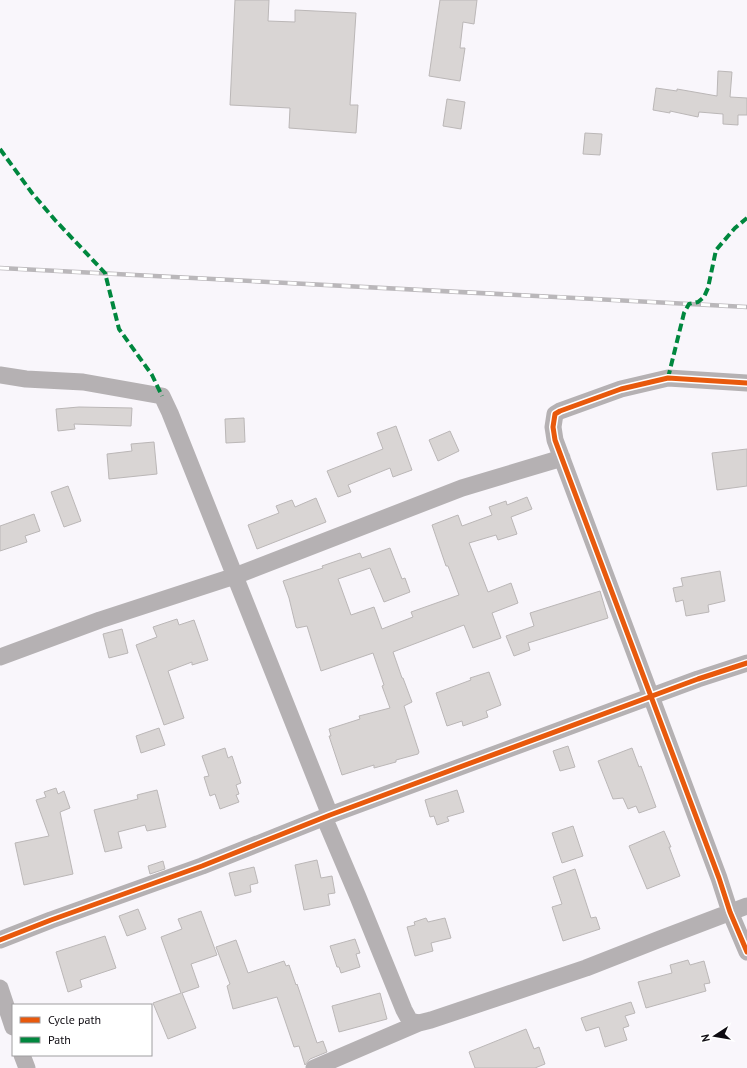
<svg xmlns="http://www.w3.org/2000/svg" width="747" height="1068" font-family="'PT Sans',sans-serif">
<style>
.building{fill:#d9d5d4;stroke:#bbb7b7}
.lines{fill:none;stroke-linecap:round;stroke-linejoin:round}
.street{stroke:#b5b1b3;stroke-width:17}
.rail-casing{stroke:#bab7ba;stroke-width:4.5}
.rail{stroke:#fff;stroke-width:3;stroke-dasharray:9;stroke-linecap:butt}
.quiet{stroke:#00873e;stroke-width:4;stroke-dasharray:8 4;stroke-linecap:butt}
.cycleway-casing{stroke:#fff;stroke-width:8}
.cycleway{stroke:#e8590c;stroke-width:5}
</style>
<rect width="100%" height="100%" fill="#f9f6fb"/>
<path class="building" d="M235 0H269L268 21 295 22V10L356 13 350 105H358L356 133 289 128 290 108 230 105Z
M440 0H477L474 24 463 22 460 48H465L460 81 429 76Z
M718 71 732 72 730 97 747 98V115H738V125L723 124V114L699 112 698 117 670 111V113L653 110 656 88 677 91V89L717 96Z
M447 99 465 102 461 129 443 126Z
M585 133 602 134 600 155 583 154Z
M79 407 132 408 131 426 74 424 75 429 58 431 56 409Z
M244 418 245 442 226 443 225 419Z
M396 426 412 470 393 477 390 468 348 485 351 492 338 497 327 471 383 449 377 433Z
M450 431 459 451 438 461 429 440Z
M154 442 157 474 109 479 107 454 132 451 131 444Z
M747 449V486L717 490 712 453Z
M68 486 81 521 64 527 51 492Z
M527 497 532 509 511 517 517 534 498 540 496 535 469 543 488 592 511 583 518 603 492 613 501 638 473 648 464 625 393 652 402 678H403L412 702 404 706 419 752 418 754 396 760V762L374 768V765L342 775 329 736H331L329 729 360 719 359 716 390 708 382 686 384 685 373 653 321 671 307 626 297 628 296 627 289 598 283 581 323 568 322 566 360 553 362 558 390 548 402 579 405 578 410 592 384 602 370 568 338 579 351 615 374 607 382 629 413 617 411 612 459 595 448 566H446L432 525 458 515 462 526 492 515 489 507 506 501 507 505Z
M316 498 326 522 257 549 248 525 279 513 276 506 292 500 295 507Z
M34 514 40 531 25 536 27 542 0 551V526Z
M720 571 725 601 708 605 709 612 686 616 683 600 676 602 673 588 683 586 681 578Z
M600 591 608 618 528 643 530 650 514 656 506 636 534 626 530 613Z
M177 619 179 625 194 620 208 660 192 665V662L168 671 184 718 164 725 136 645 157 637 153 627Z
M122 629 128 653 109 658 103 634Z
M489 672 501 705 486 711 488 717 463 726 462 721 447 726 436 693 471 680 470 678Z
M159 728 165 745 141 753 136 736Z
M568 746 575 767 560 771 553 751Z
M225 748 228 758 232 756 241 783 236 785 239 794 236 795 239 802 220 809 215 794 210 796 204 777 209 776 202 756Z
M632 748 639 767 641 766 656 807 639 813 636 806 628 809 623 798 613 799 598 761Z
M56 788 58 794 64 791 70 808 60 812 73 874 24 885 15 843 49 836 36 800 46 797 44 792Z
M157 790 166 827 147 831 145 825 118 832 122 848 105 852 94 810 138 799 137 795Z
M457 790 464 812 447 817 449 821 437 825 434 816 430 817 425 800Z
M573 826 583 856 562 863 552 833Z
M664 831 671 847H669L680 876 647 889 629 846Z
M317 860 321 878 332 876 335 893 328 894 330 905 304 910 295 865Z
M163 861 165 869 150 874 148 866Z
M254 867 258 883 250 885 251 892 235 896 229 873Z
M575 869 591 918 596 917 600 929 563 941 552 907 562 904 553 877Z
M138 909 146 929 127 936 119 916Z
M201 911 217 955 191 964 199 987 182 993 196 1028 168 1039 153 1003 181 993 161 937 182 929 178 919Z
M426 918 428 922 445 918 451 938 431 943 433 951 415 956 407 927 415 925 414 922Z
M105 936 116 968 80 980 82 987 68 992 56 952Z
M355 939 360 953 356 954 360 967 341 973 339 967H337L330 946Z
M236 940 248 973 284 961 286 966 289 965 296 985 297 984 317 1043 323 1041 327 1052 310 1059 305 1065 299 1046 294 1047 277 997 233 1009 227 986 230 984 216 947Z
M688 960 690 965 704 961 710 983 704 984 706 991 646 1008 638 982 672 973 670 965Z
M380 993 387 1019 339 1032 332 1006Z
M631 1002 635 1013 625 1016 629 1026 623 1028 627 1040 605 1047 599 1027 586 1031 581 1018Z
M526 1029 534 1049 539 1047 545 1064 535 1068H475L469 1052Z"/>
<g class="lines">
<path class="street" d="M0 375 26 379 83 382 162 396 170 413 330 815
M747 383 668 378 621 389 560 411 555 414 553 427 555 440 719 878 730 912 747 952
M0 657 100 620 235 576 462 488 562 458
M324 817 358 897 404 1010 410 1021 419 1023 431 1020 586 968 660 939 747 906
M0 940 51 920 202 866 330 815 698 679 747 663
M0 988 13 1027
M22 1055 27 1068
M314 1068 419 1023"/>
<g class="rail-casing">
<path id="rail" d="M0 268 747 307"/>
</g>
<use href="#rail" class="rail"/>
<path class="quiet" d="M0 149 32 193 55 220 105 273 119 329 152 375 162 396
M668 378 684 313 689 304 698 302 704 297 708 288 716 250 735 228 747 218"/>
<g class="cycleway-casing">
<path id="cycleway" d="M747 383 668 378 621 389 560 411 555 414 553 427 555 440 719 878 730 912 747 952
M0 940 51 920 202 866 330 815 698 679 747 663"/>
</g>
<use href="#cycleway" class="cycleway"/>
</g>
<rect x="12" y="1004" width="140" height="52" fill="#ffffff" stroke="#9f9ea0"/>
<rect x="20" y="1017" width="20" height="6" fill="#e8590c" stroke="#9f9ea0"/>
<text x="48" y="1024" font-size="12" fill="#0f0c12">Cycle path</text>
<rect x="20" y="1037" width="20" height="6" fill="#00873e" stroke="#9f9ea0"/>
<text x="48" y="1044" font-size="12" fill="#0f0c12">Path</text>
<g transform="translate(715 1036) rotate(258)" stroke="#ffffff" stroke-width="3" paint-order="stroke">
<path d="M0-3L7 15L0 10L-7 15Z" fill="#0f0c12"/>
<text y="-6" font-size="11" font-weight="bold" text-anchor="middle" fill="#0f0c12">N</text>
</g>
</svg>
